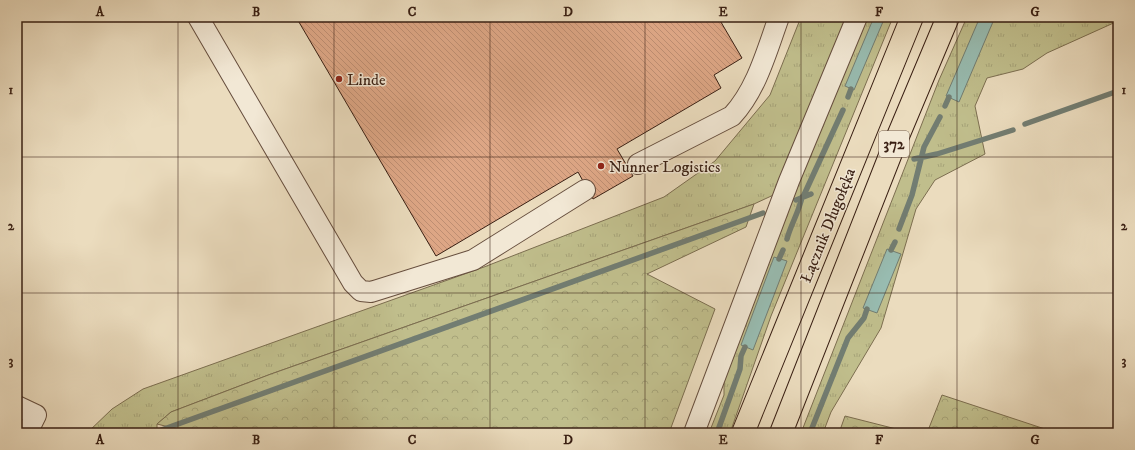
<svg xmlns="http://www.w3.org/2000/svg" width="1135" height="450" font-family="'IM FELL DW Pica',serif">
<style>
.grass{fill:url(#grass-tufts);stroke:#7c6e50}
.forest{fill:url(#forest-crowns);stroke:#7c6e50}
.water{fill:#98bcb1;stroke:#727d72}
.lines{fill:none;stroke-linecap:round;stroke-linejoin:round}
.stream{stroke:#727d72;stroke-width:5.5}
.building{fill:url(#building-back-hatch);stroke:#391f13}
.minor-casing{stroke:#664e3e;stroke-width:22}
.major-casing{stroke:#391f13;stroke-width:24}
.minor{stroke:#f2e8d5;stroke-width:20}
.major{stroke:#ebdcbe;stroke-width:22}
.grid{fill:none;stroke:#391f13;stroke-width:1;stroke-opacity:0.55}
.poi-dot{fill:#8f2418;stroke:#f2e8d5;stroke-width:1.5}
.labels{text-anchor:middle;stroke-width:3;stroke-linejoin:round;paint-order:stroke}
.shield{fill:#f2e8d5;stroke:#705b4d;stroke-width:1}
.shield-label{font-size:15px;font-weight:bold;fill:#391f13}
.poi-label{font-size:16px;fill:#391f13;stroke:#f2e8d5;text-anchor:start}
.street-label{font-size:16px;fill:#391f13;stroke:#f2e8d5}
.neatline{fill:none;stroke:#391f13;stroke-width:1.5}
.grid-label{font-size:13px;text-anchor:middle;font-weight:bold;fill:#391f13}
</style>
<defs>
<pattern id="grass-tufts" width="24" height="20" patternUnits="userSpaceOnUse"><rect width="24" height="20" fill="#c0be8c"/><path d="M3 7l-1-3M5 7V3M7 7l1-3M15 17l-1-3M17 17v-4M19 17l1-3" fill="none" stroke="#a6a378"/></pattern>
<pattern id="forest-crowns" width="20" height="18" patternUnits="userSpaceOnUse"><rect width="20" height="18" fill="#c0be8c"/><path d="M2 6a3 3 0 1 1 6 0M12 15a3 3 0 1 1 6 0" fill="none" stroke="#a6a378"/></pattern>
<pattern id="building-back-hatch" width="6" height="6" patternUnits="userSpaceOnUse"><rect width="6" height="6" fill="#dda685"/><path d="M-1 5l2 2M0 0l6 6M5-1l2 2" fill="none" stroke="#be8e72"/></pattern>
</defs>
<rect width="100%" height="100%" fill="#ebdcbe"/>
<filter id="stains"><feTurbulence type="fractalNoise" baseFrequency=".005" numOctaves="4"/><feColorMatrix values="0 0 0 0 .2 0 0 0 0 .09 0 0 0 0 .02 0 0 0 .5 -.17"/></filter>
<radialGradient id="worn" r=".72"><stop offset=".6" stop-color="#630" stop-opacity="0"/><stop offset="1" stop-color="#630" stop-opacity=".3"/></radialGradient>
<path class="grass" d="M801 17H853L780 192 754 204 271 374 171 412 157 424V433H87L112 409 143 389 484 267 664 197 715 161 770 95Z
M863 17H893L771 316 730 433H709L724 395V369Z
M967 17H1118V21L1047 53 1023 69 987 78 975 106 985 154 935 180 916 209 881 328 831 412 823 433H801L939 80Z"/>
<path class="forest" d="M754 204 746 227 647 274 715 309 669 433H193L157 424 171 412 271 374Z
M942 395 1057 433H927Z
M845 416 912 433H839Z"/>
<path class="water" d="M874 17H885L854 90 845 86Z
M980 17H995L959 102 946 96Z
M887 249 901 254 877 313 863 308Z
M774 257 787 261 753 350 741 345Z"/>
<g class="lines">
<path class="stream" d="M848 97 851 89
M945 106 949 97
M1025 124 1118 91
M914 159 937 154 1013 130
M803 197 843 110
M796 200 811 194
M899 229 912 195 924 147 940 117
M787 239C791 224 799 212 802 197
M891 250 895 242
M779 259 783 250
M153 433 763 213
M717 433 740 369 741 356 745 347
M810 433 848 338 864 318 867 309"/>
</g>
<path class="building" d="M296 17H718L742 58 714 75 721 88 617 149 633 176 593 199 578 172 436 256Z"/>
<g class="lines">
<g class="minor-casing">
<path id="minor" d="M198 17 353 283 361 291 371 292 473 260 585 190
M638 164 732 116C757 89 767 50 779 17
M17 406 36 415 27 433
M694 433 789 181 857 17"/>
</g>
<g class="major-casing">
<path id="major" d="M743 433 912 17
M781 433 893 148 948 17"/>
</g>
<use href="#minor" class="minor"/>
<use href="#major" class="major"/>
</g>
<path class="grid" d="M178 17V433M334 17V433M490 17V433M645 17V433M801 17V433M957 17V433M17 157H1118M17 293H1118"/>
<g class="poi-dot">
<circle cx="339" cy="79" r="4"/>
<circle cx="601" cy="166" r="4"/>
</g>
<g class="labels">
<rect class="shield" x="879" y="131" width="30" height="26" rx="3"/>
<g class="shield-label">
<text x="894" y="149">372</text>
</g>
<g class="poi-label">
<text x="347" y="85">Linde</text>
<text x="609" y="172">Nunner Logistics</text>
</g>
<g class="street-label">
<text transform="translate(827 225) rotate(-68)" y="6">Łącznik Długołęka</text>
</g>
</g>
<rect width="1135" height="450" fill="none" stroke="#ebdcbe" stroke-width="44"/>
<rect x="22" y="22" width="1091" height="406" class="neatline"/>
<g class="grid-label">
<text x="100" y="16">A</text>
<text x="256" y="16">B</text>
<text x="412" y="16">C</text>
<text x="568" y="16">D</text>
<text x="723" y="16">E</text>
<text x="879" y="16">F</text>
<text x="1035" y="16">G</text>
<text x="11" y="94">1</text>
<text x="1124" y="94">1</text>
<text x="11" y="230">2</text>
<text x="1124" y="230">2</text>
<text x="11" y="365">3</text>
<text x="1124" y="365">3</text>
<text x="100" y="444">A</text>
<text x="256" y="444">B</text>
<text x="412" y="444">C</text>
<text x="568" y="444">D</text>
<text x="723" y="444">E</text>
<text x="879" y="444">F</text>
<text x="1035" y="444">G</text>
</g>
<rect width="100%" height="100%" filter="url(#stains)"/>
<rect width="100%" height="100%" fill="url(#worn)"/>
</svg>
